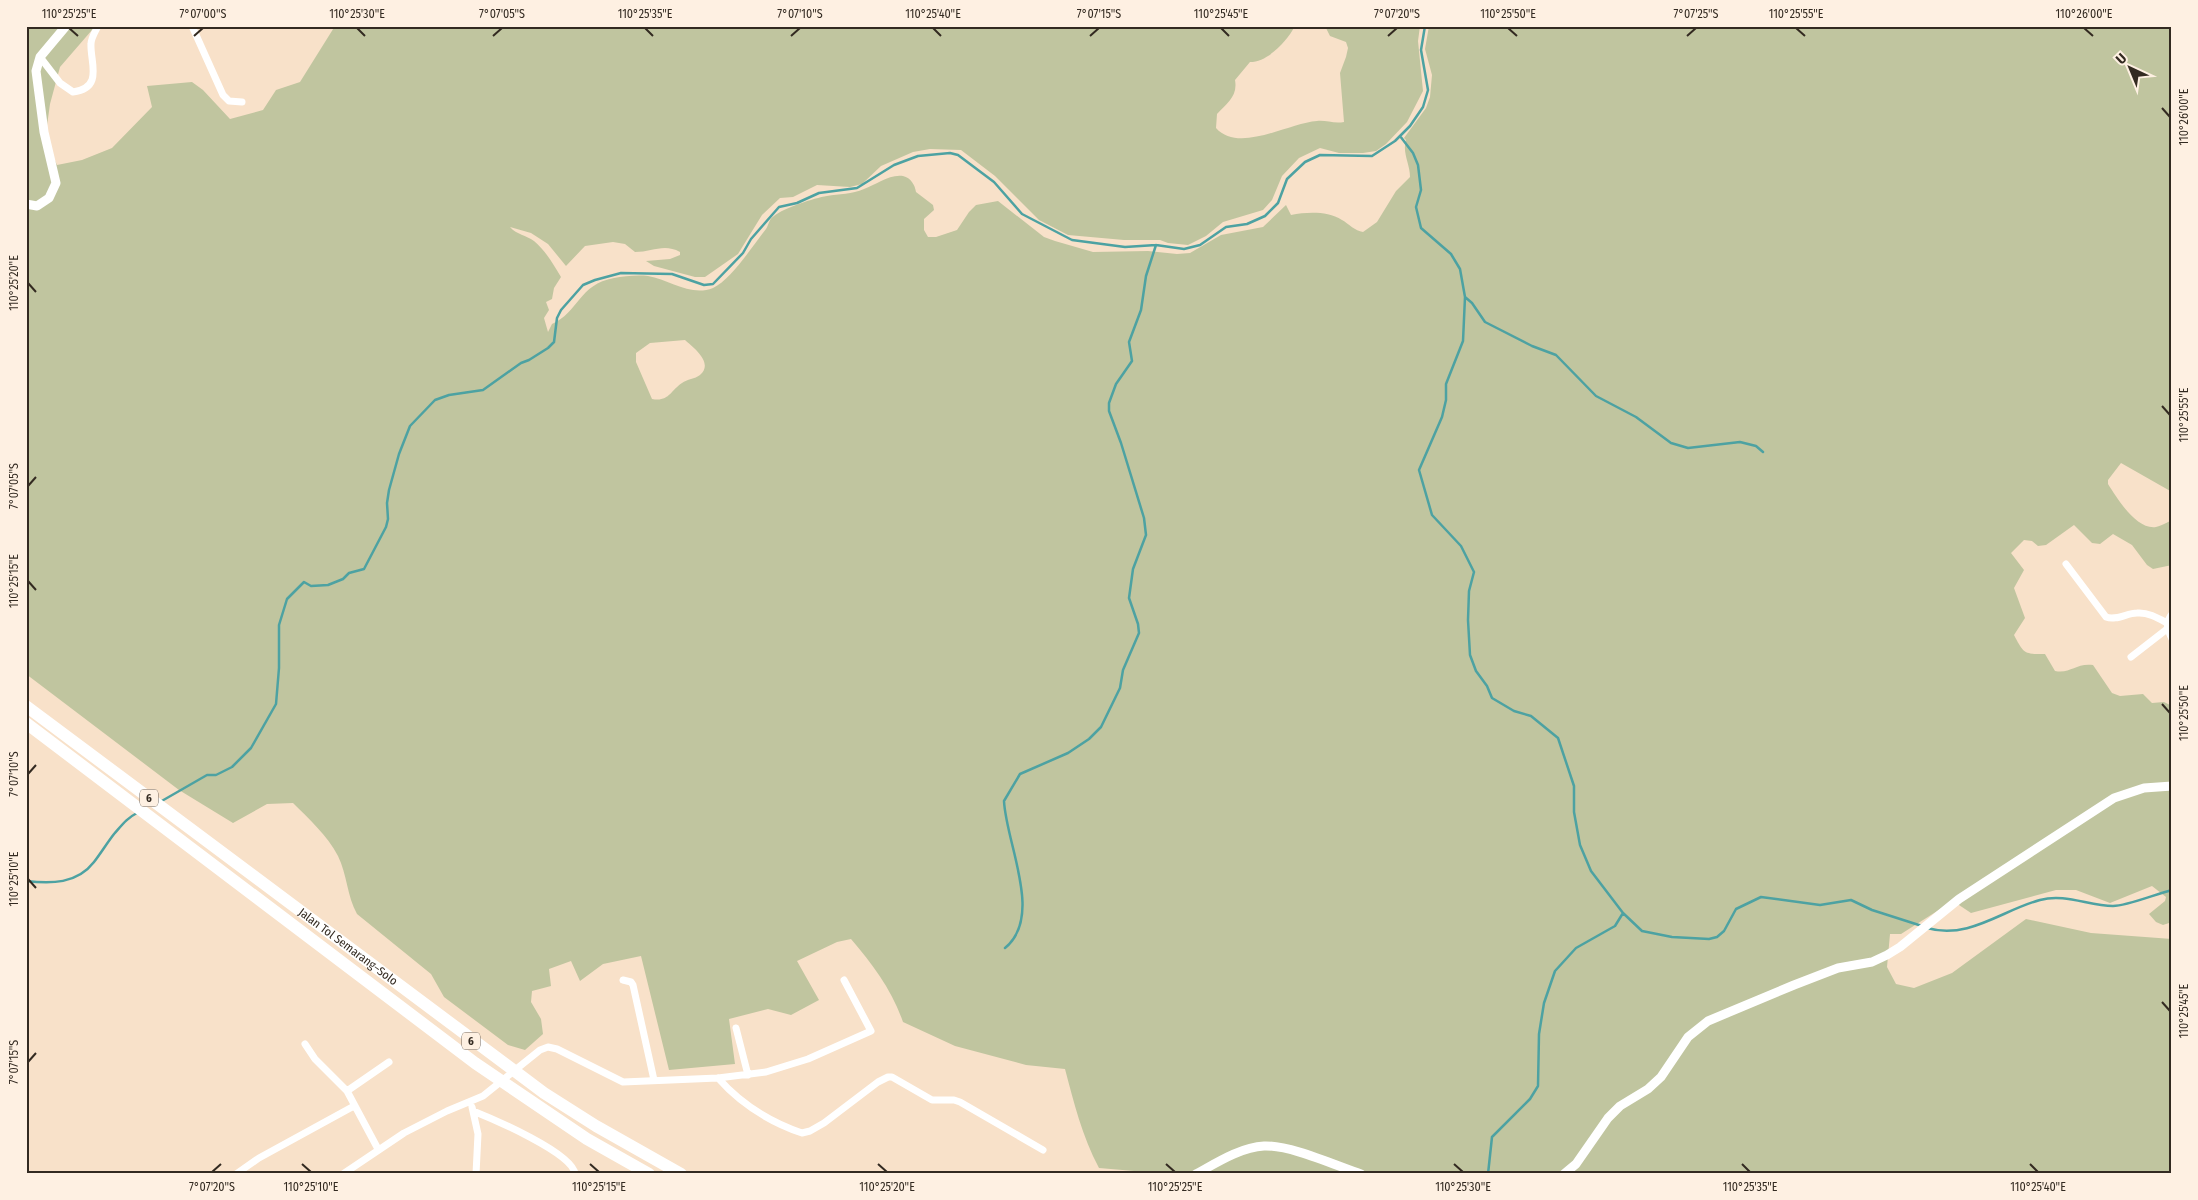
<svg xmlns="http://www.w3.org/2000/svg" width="2198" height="1200" font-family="'Fira Sans Condensed',sans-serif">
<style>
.green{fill:#c0c59f;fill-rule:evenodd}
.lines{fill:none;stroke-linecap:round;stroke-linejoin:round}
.stream{stroke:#4da2a2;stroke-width:2.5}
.minor{stroke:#fff;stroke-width:7}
.tertiary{stroke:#fff;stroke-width:9}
.motorway{stroke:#fff;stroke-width:12}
.ticks{fill:none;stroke:#332a21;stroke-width:2}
.labels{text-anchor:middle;stroke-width:4;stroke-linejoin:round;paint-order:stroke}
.shield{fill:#fef0e2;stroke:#70655b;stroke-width:1}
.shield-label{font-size:11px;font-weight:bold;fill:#332a21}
.street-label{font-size:12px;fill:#332a21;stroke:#fef0e2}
.neatline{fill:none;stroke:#332a21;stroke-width:2}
.ticks-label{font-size:12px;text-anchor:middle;fill:#332a21}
</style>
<rect width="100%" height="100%" fill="#f8e1c9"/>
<path class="green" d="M26 26H99L92 30 60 67 50 104 45 140 57 165 82 160 112 148 152 107 147 86 192 82 203 90 230 119 263 110 276 90 300 82 335 26H1295C1287 41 1268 62 1250 62L1235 80C1238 96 1227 103 1217 114L1216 128C1239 154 1288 123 1317 121 1326 120 1334 124 1344 122L1340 73 1346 57 1348 48 1346 42 1330 36 1325 26H1420L1418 41 1423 91 1407 122 1386 144 1376 151 1363 153H1339L1320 148 1299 158 1282 176 1272 200 1263 210 1223 222 1206 236 1188 245 1168 243 1160 240H1124L1068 235 1039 220 995 176 961 150 930 149 913 152 881 166 862 184 850 187 817 185 793 197 780 198 762 215 738 254 705 277H695L654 266 646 261 670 259 680 255V252C664 243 652 252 635 252L625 244 613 242 585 246 566 266 548 244 531 233 510 227C517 235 526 235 534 241 546 251 553 264 561 277L554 288 552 299 546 302 549 310 544 318 548 332 552 324C578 313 579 284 614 278 624 276 638 275 648 276 670 280 691 297 713 288 732 279 753 245 766 229 769 224 769 219 774 216 784 208 814 198 827 196 839 194 852 194 864 189 876 185 889 174 903 176 911 178 915 185 916 192L933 205 934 210 924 219V230L928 237H936L957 230 969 212 976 205 998 201 1044 237 1055 241 1093 252 1148 251 1177 254 1190 253 1221 235 1263 227 1286 205 1291 215C1308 212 1327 211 1342 220 1349 224 1355 231 1363 232L1377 222 1396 191 1410 177C1410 164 1402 153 1406 140L1404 138 1426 108 1430 97 1432 75 1425 49 1429 26H2172V492L2121 463 2108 480V484C2117 498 2136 530 2156 527 2160 526 2166 523 2170 521L2172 523V565L2153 569 2147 565 2132 545 2113 534 2100 544 2092 543 2074 525 2046 545 2038 546 2032 541 2024 540 2011 553 2024 570 2014 588 2025 618 2014 635C2024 654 2024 654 2045 654L2055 671C2071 674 2075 663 2093 665L2112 693 2120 696 2143 694 2152 703 2164 702 2172 706V922L2163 925 2156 922 2149 914 2165 901 2166 897 2152 886 2110 903 2076 890H2056L1971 913 1953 901 1901 934H1890L1887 967 1896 984 1914 988 1952 973 2026 919 2091 933 2172 939V1174H1136L1134 1171 1099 1168C1082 1136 1074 1103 1065 1069L1026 1065 955 1046 903 1022C892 990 873 965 851 939L837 942 797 961 819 1000 791 1015 768 1009 729 1019 735 1064 669 1070 641 956 603 964 580 981 571 961 549 969 551 986 532 991 531 1002 541 1019 543 1034 525 1050 508 1045 444 997 431 974 357 914C347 896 347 874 338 856 327 835 309 819 293 803L267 804 233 823 179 790 26 674ZM685 340C694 348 714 363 700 375 695 379 687 379 682 383 670 391 669 402 652 399L636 362V353L650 343Z"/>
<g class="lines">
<path class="stream" d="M1400 136 1413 153 1418 165 1421 190 1416 207 1421 228 1451 254 1460 269 1465 297 1463 341 1446 384V400L1442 417 1419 470 1432 515 1461 546 1474 572 1469 591 1468 620 1470 655 1476 671 1487 686 1492 698 1514 711 1531 716 1558 738 1574 786V812L1580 845 1591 871 1623 913 1642 931 1672 937 1709 939 1717 937 1724 931 1736 909 1761 897 1820 905 1851 900 1872 910 1922 926
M1465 297 1472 303 1485 322 1532 346 1556 355 1596 396 1636 417 1671 443 1688 448 1740 442 1756 446 1763 452
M160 802 207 775H216L232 767 251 748 276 704 279 668V625L287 599 304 582 311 586 328 585 343 579 349 573 364 569 386 527 388 519 387 503 389 490 399 454 410 426 435 400 449 395 483 390 521 363 529 360 548 348 554 342 557 318 561 310 583 285 595 280 621 273 672 274 704 285 713 284 743 253 751 239 779 207 797 203 819 193 857 188 894 165 918 156 950 153 958 155 994 182 1022 214 1072 240 1125 247 1156 245 1184 249 1200 245 1226 227 1247 224 1265 216 1278 203 1287 179 1305 162 1320 155 1372 156 1395 141 1410 126 1423 107 1428 90 1421 50 1425 26
M26 881C51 884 77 884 94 862 101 853 107 843 114 834 122 825 127 818 137 813
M1927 928C1969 940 2002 910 2040 900 2065 893 2089 906 2113 906 2127 906 2156 894 2172 890
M1005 948C1044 916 1006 844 1004 801L1020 774 1068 753 1089 739 1101 727 1120 688 1123 670 1139 633 1138 624 1129 598 1133 569 1146 535 1144 518 1121 443 1109 411V403L1116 384 1132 361 1129 342 1141 310 1146 276 1156 245
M1488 1174 1492 1137 1530 1099 1538 1086 1539 1034 1544 1003 1555 971 1576 948 1615 926 1623 913"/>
<path class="minor" d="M192 26 223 95 229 101 242 102
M40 57 60 83 73 92C104 88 90 62 91 44 91 38 95 32 98 26
M2066 564 2106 617C2116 621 2127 613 2137 613 2148 612 2158 618 2167 623
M2172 614C2165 623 2167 629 2172 639
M2131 657 2167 629
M623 980 631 982 633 985 654 1080
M736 1028 748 1075
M305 1044 315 1059 347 1091 378 1149
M718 1078C740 1103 770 1122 802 1133L810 1131 824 1123 878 1082 888 1077H892L932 1100H954L960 1102 1043 1150
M347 1091 389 1062
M472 1107 478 1134 476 1174
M473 1111C493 1119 573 1153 575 1174
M236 1174 259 1158 354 1106
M343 1174 404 1133 447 1111 483 1096 540 1050 548 1047 557 1049 623 1082 718 1078 766 1072 808 1059 871 1031 844 980"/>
<path class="tertiary" d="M26 204 37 206 49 198 56 183 44 132 36 71 40 57 66 26
M1196 1174C1216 1163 1241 1147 1264 1146 1291 1145 1334 1165 1361 1174
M1564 1174 1576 1164 1608 1118 1620 1106 1648 1089 1661 1077 1688 1037 1708 1021 1794 985 1838 968 1872 962 1887 955 1900 947 1959 899 2114 798 2144 788 2172 786"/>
<g class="motorway">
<path id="s1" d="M26 706 544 1093 596 1126 681 1174"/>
<path d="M26 723 475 1063 587 1139 649 1174"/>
</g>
</g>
<path class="ticks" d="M69 28 78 36M357 28 365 36M645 28 653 36M933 28 941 36M1221 28 1229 36M1508 28 1517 36M1796 28 1805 36M2084 28 2093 36M194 36 203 28M493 36 502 28M791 36 800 28M1090 36 1099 28M1388 36 1397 28M1687 36 1696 28M2162 108 2170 117M28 283 36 292M2162 406 2170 415M28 486 36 477M28 581 36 590M2162 704 2170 713M28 774 36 765M28 879 36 888M2162 1002 2170 1011M28 1062 36 1053M302 1164 311 1172M590 1164 599 1172M878 1164 887 1172M1166 1164 1175 1172M1454 1164 1463 1172M1742 1164 1750 1172M2030 1164 2038 1172M212 1172 221 1164"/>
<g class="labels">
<g class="shield">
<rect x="140" y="789.5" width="18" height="17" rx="4"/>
<rect x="462" y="1032.5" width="18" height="17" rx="4"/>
</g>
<g class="shield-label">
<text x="149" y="802">6</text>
<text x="471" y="1045">6</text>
</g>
<g class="street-label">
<text dy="4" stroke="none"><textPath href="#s1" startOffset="402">Jalan Tol Semarang–Solo</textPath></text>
</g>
</g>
<rect width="2198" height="1200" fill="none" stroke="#fef0e2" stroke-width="55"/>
<g transform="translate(2130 68) rotate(316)" stroke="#fef0e2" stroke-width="4" paint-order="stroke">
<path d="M0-4L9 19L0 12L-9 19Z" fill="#332a21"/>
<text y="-8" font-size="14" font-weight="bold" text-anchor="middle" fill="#332a21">U</text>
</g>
<rect x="28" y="28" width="2142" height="1144" class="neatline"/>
<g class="ticks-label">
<text x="69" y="18">110°25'25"E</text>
<text x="203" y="18">7°07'00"S</text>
<text x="357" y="18">110°25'30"E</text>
<text x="502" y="18">7°07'05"S</text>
<text x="645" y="18">110°25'35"E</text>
<text x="800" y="18">7°07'10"S</text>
<text x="933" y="18">110°25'40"E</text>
<text x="1099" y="18">7°07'15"S</text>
<text x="1221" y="18">110°25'45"E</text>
<text x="1397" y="18">7°07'20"S</text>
<text x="1508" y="18">110°25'50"E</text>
<text x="1696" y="18">7°07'25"S</text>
<text x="1796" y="18">110°25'55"E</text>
<text x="2084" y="18">110°26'00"E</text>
<text transform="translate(2184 117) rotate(-90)" y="4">110°26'00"E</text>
<text transform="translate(14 283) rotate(-90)" y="4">110°25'20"E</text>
<text transform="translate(2184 415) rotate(-90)" y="4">110°25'55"E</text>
<text transform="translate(14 486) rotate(-90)" y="4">7°07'05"S</text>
<text transform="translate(14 581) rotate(-90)" y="4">110°25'15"E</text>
<text transform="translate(2184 713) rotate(-90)" y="4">110°25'50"E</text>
<text transform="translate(14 774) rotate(-90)" y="4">7°07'10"S</text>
<text transform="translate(14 879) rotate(-90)" y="4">110°25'10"E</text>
<text transform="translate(2184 1011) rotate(-90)" y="4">110°25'45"E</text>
<text transform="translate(14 1062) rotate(-90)" y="4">7°07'15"S</text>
<text x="212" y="1191">7°07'20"S</text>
<text x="311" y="1191">110°25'10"E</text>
<text x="599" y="1191">110°25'15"E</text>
<text x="887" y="1191">110°25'20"E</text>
<text x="1175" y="1191">110°25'25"E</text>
<text x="1463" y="1191">110°25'30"E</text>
<text x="1750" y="1191">110°25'35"E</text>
<text x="2038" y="1191">110°25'40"E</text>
</g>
</svg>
